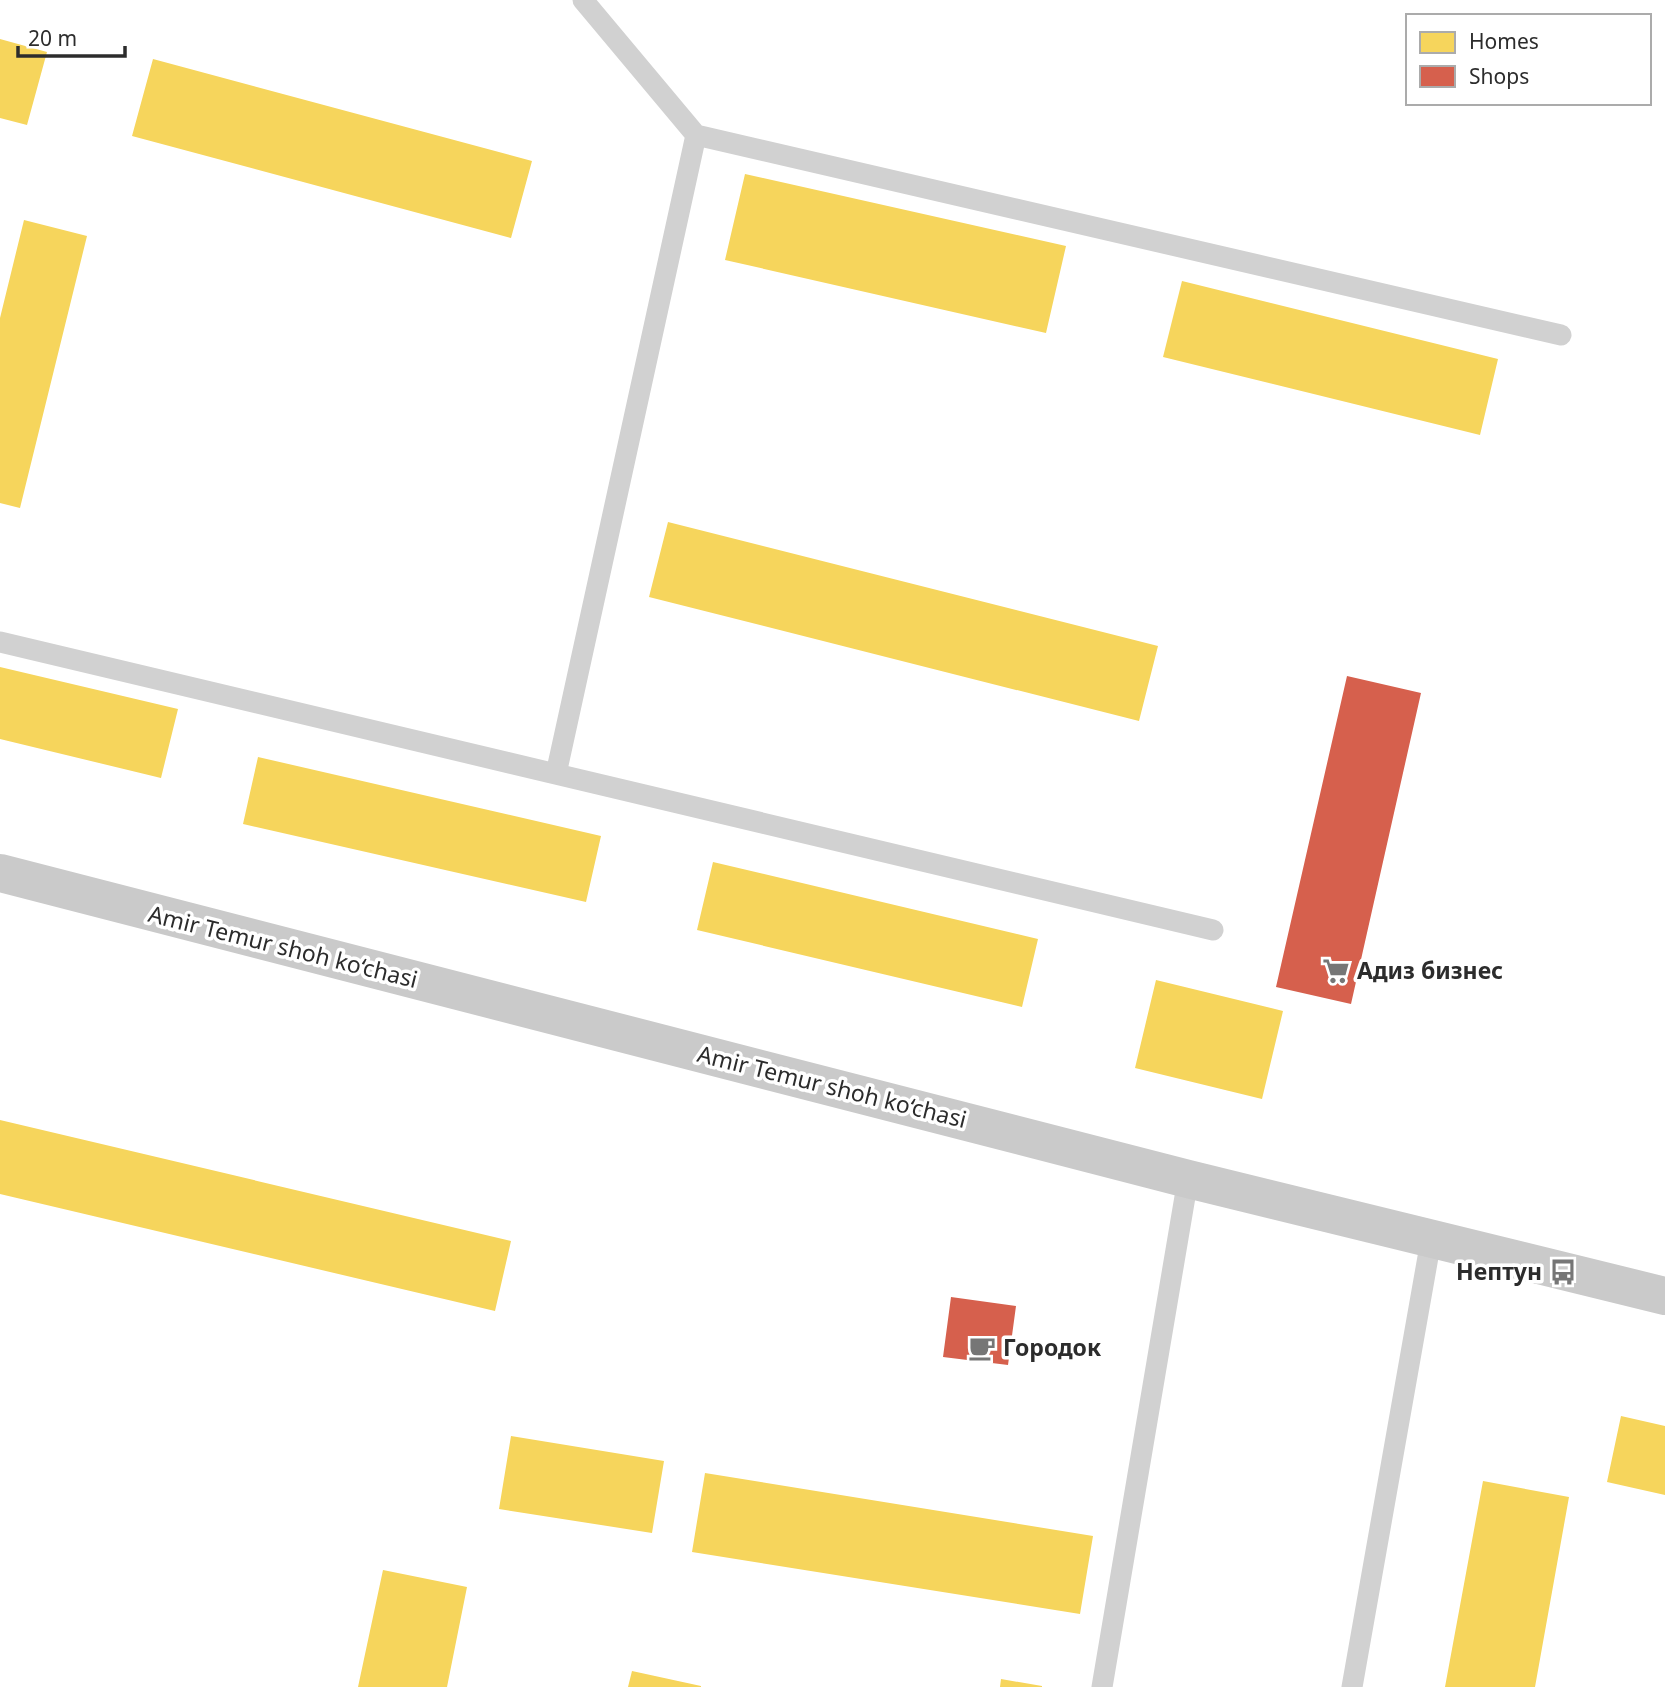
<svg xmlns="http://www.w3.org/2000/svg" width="1665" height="1687" font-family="'Noto Sans',sans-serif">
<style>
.homes{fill:#f6d55c}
.shops{fill:#d6604d}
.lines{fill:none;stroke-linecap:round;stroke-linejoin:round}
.lane{stroke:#d1d1d1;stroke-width:21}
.secondary{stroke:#cacaca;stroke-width:38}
.labels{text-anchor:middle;stroke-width:7;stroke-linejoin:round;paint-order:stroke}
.street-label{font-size:23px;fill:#2c2c2c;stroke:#fff}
.poi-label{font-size:23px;font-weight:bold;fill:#2c2c2c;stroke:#fff;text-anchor:start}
</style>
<rect width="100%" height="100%" fill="#fff"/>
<path class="homes" d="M0 39 47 52 27 125 0 118Z
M153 59 532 161 511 238 132 136Z
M745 174 1066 246 1046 333 725 260Z
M24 220 87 236 20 508 0 503V318Z
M1182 281 1498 359 1480 435 1163 357Z
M668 522 1158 646 1139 721 649 597Z
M0 667 178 709 161 778 0 739Z
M258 757 601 836 586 902 243 824Z
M713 862 1038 939 1022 1007 697 930Z
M1156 980 1283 1011 1262 1099 1135 1068Z
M0 1120 511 1241 495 1311 0 1194Z
M1621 1416 1665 1426V1495L1607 1482Z
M511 1436 664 1461 652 1533 499 1509Z
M705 1473 1093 1536 1080 1614 692 1552Z
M1483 1481 1569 1497 1535 1687H1445Z
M383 1570 467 1587 447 1687H358Z
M632 1671 701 1686V1687H628Z
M1001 1679 1042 1686V1687H1000Z"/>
<path class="shops" d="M1347 676 1421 693 1351 1004 1276 987Z
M951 1297 1016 1306 1008 1365 943 1357Z"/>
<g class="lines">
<path class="lane" d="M583 0 696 135 1561 335
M0 642 1213 930
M556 774 696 135
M1102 1687 1188 1179
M1352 1687 1431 1240"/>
<path class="secondary" d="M0 873 1188 1179 1665 1296"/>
</g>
<defs>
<g id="supermarket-bare" transform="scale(2.1)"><path d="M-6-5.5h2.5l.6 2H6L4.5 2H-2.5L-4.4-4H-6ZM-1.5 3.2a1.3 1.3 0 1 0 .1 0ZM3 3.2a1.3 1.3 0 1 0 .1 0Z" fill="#767676" stroke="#fff" stroke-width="2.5" paint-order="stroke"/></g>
<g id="bus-bare" transform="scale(2.1)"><path d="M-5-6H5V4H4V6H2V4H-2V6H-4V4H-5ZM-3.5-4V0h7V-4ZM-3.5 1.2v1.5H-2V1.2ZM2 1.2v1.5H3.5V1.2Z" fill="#767676" stroke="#fff" stroke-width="2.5" paint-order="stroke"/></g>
<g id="cafe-bare" transform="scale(2.1)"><path d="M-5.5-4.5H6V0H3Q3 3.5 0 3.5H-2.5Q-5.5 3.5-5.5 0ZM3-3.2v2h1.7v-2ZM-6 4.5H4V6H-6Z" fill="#767676" stroke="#fff" stroke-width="2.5" paint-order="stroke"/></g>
</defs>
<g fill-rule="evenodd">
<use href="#supermarket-bare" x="1336" y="971"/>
<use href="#bus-bare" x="1563" y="1272"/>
<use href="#cafe-bare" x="982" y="1348"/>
</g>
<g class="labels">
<g class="street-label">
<text transform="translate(283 947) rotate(14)" y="8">Amir Temur shoh ko‘chasi</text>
<text transform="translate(832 1087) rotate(14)" y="8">Amir Temur shoh ko‘chasi</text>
</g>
<g class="poi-label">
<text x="1357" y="979">Адиз бизнес</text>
<text x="1542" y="1280" text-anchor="end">Нептун</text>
<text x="1003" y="1356">Городок</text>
</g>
</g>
<rect x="1406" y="14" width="245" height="91" fill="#ffffff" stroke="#ababab" stroke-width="2"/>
<rect x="1420" y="32" width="35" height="21" fill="#f6d55c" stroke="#ababab" stroke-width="2"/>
<text x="1469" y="49" font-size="21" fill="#2c2c2c">Homes</text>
<rect x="1420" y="66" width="35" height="21" fill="#d6604d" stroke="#ababab" stroke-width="2"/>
<text x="1469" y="84" font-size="21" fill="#2c2c2c">Shops</text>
<path d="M18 46v10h107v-10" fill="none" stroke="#2c2c2c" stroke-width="3.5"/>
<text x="28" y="46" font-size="21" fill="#2c2c2c" stroke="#ffffff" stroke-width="5" paint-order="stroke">20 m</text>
</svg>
